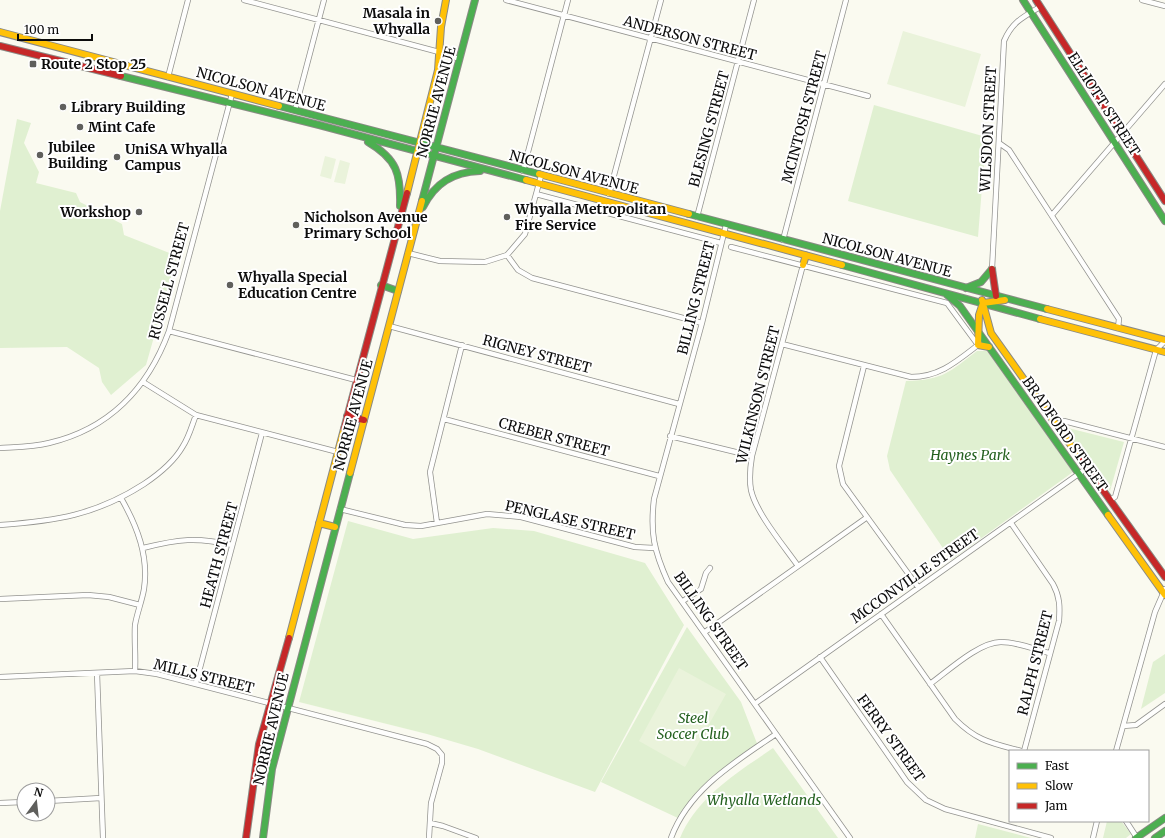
<svg xmlns="http://www.w3.org/2000/svg" width="1165" height="838" font-family="Merriweather,serif">
<style>
.green{fill:#e0f0d1}
.pitch{fill:#eaf3db}
.lines{fill:none;stroke-linecap:round;stroke-linejoin:round}
.street-casing{stroke:#93938f;stroke-width:6}
.fast-casing{stroke:#8a8a85;stroke-width:8}
.slow-casing{stroke:#8a8a85;stroke-width:8}
.jam-casing{stroke:#8a8a85;stroke-width:8}
.street{stroke:#fefefd;stroke-width:4.5}
.fast{stroke:#4caf50;stroke-width:6}
.slow{stroke:#ffc107;stroke-width:6}
.jam{stroke:#c62828;stroke-width:6}
.poi-dot{fill:#5f5f5c;stroke:#fff;stroke-width:1.5}
.labels{text-anchor:middle;stroke-width:4;stroke-linejoin:round;paint-order:stroke}
.poi-label{font-size:14px;font-weight:bold;fill:#0c0c0c;stroke:#fff;text-anchor:start}
.street-label{font-size:14px;fill:#0c0c0c;stroke:#fff}
.park-label{font-size:14px;font-style:italic;fill:#256120;stroke:#fff}
</style>
<rect width="100%" height="100%" fill="#fafaf0"/>
<path class="green" d="M874 105 986 137 978 237 848 201Z
M17 119 31 123 24 143 39 172 36 183 76 193 80 202 122 224 124 235 177 256 146 365 111 395 102 382 99 368 67 347 0 348V211Z
M977 351H987L1073 472 951 560 890 470 887 456 906 381C944 380 949 372 977 351Z
M1068 428 1124 442 1110 491 1065 430Z
M348 521 413 539 493 528 534 531 645 563 684 625 595 792 478 749 427 734 299 702Z
M687 627 741 702 758 746 710 778 680 819 601 782Z
M1165 654V693L1141 709 1153 662Z
M773 748 838 838H680C697 797 738 772 773 748Z
M1107 821H1121L1131 834 1126 838H1103Z
M978 824 1031 838H975Z"/>
<path class="pitch" d="M903 31 981 54 965 107 887 84Z
M325 156 336 159 331 179 320 176Z
M340 160 350 163 345 184 334 182Z
M679 668 726 694 685 767 639 741Z"/>
<g class="lines">
<g class="street-casing">
<path id="street" d="M244 0 439 52 459 59
M506 0 868 96
M1142 0 1165 6
M168 77 188 0
M295 110 324 0
M999 143 1009 150 1119 319 1118 328
M523 171 568 0
M536 194 721 243
M609 194 661 0
M1052 215 1165 84
M697 217 754 0
M726 225 702 323 654 499C650 533 654 551 668 582L850 838
M783 240 846 0
M731 247 947 303 978 345C956 362 939 377 911 377L782 344
M408 253 440 261 485 262 507 255 525 234 541 176
M507 255 518 270 532 278 702 323
M992 269 1004 41C1012 22 1023 17 1040 7
M389 326 679 404
M169 331 356 380
M864 366 839 466 843 484 918 587
M143 382 196 415 338 452
M444 419 659 476
M1056 424 1064 421 1165 447
M670 436 752 456
M0 448C16 447 33 447 49 443 109 429 148 388 169 331L232 94
M121 498C137 526 149 556 144 589 142 601 137 613 135 625 134 640 136 656 135 671
M1110 500 1115 497 1156 350 1165 341
M340 509 405 525 421 526 487 514 521 517 635 547 654 548
M437 523 430 472 462 345
M1011 523 1053 584C1060 597 1060 607 1059 621L1024 751
M0 525C56 521 96 515 144 484 159 474 174 462 183 446 189 437 192 425 196 415
M143 548C179 539 196 537 232 545
M798 566C784 546 756 513 751 490 749 479 750 468 752 456L803 265
M0 599 88 595 109 597 140 605
M683 601 701 589 706 573 710 568
M881 614 955 719C977 741 991 743 1021 751
M705 632 866 518
M820 657 907 782 926 800 945 809 1051 838
M97 673 103 838
M0 677 135 671 157 674 427 744 437 749 442 755V763L431 803 429 838
M196 683 262 433
M930 684C948 671 979 642 1001 642 1017 642 1034 649 1049 653
M756 703 1087 468
M1123 726 1136 725 1165 704
M1116 751 1155 612 1165 589
M48 801 101 798
M0 803 24 802
M1126 821 1137 838
M430 823 443 826 476 838
M671 838C689 789 735 762 776 734
M1093 838 1097 821"/>
</g>
<g class="fast-casing">
<path id="fast" d="M1023 0 1165 221
M121 76 319 125 526 180
M279 106 539 174
M368 142C397 159 401 174 400 206
M422 201 475 0
M423 207C435 183 453 172 480 171
M689 214 1047 309
M842 265 1040 319
M381 285 398 291
M966 288 981 282 992 269
M946 294 960 306 1108 515
M263 838 272 769 350 473
M1136 838 1165 818
M1155 838 1165 831"/>
</g>
<g class="slow-casing">
<path id="slow" d="M0 32 279 106
M539 174 689 214
M526 180 842 265
M407 193 438 70 441 27 446 0
M803 265 806 255
M982 300 991 333 1080 458
M1047 309 1165 340
M1040 319 1165 352
M989 347 978 345 979 315 983 303 1005 300
M350 473 422 201
M1108 515 1165 595
M319 523 335 527
M289 638 344 429"/>
</g>
<g class="jam-casing">
<path id="jam" d="M1036 0 1165 201
M0 46 121 76
M992 269 996 296
M347 416 364 420
M344 429 407 193
M1080 458 1165 577
M246 838 259 744 289 638"/>
</g>
<use href="#street" class="street"/>
<use href="#fast" class="fast"/>
<use href="#slow" class="slow"/>
<use href="#jam" class="jam"/>
</g>
<g class="poi-dot">
<circle cx="438" cy="21" r="4"/>
<rect x="29" y="60" width="8" height="8" rx="2"/>
<circle cx="63" cy="107" r="4"/>
<circle cx="80" cy="127" r="4"/>
<circle cx="40" cy="155" r="4"/>
<circle cx="117" cy="157" r="4"/>
<circle cx="139" cy="212" r="4"/>
<circle cx="507" cy="217" r="4"/>
<circle cx="296" cy="225" r="4"/>
<circle cx="230" cy="285" r="4"/>
</g>
<g class="labels">
<g class="poi-label">
<text x="430" y="18" text-anchor="end">Masala in<tspan x="430" dy="16">Whyalla</tspan></text>
<text x="41" y="69">Route 2 Stop 25</text>
<text x="71" y="112">Library Building</text>
<text x="88" y="132">Mint Cafe</text>
<text x="48" y="152">Jubilee<tspan x="48" dy="16">Building</tspan></text>
<text x="125" y="154">UniSA Whyalla<tspan x="125" dy="16">Campus</tspan></text>
<text x="515" y="214">Whyalla Metropolitan<tspan x="515" dy="16">Fire Service</tspan></text>
<text x="131" y="217" text-anchor="end">Workshop</text>
<text x="304" y="222">Nicholson Avenue<tspan x="304" dy="16">Primary School</tspan></text>
<text x="238" y="282">Whyalla Special<tspan x="238" dy="16">Education Centre</tspan></text>
</g>
<g class="street-label">
<text transform="translate(690 38) rotate(15)" y="5">ANDERSON STREET</text>
<text transform="translate(261 89) rotate(15)" y="5">NICOLSON AVENUE</text>
<text transform="translate(436 102) rotate(-75)" y="5">NORRIE AVENUE</text>
<text transform="translate(1104 104) rotate(57)" y="5">ELLIOTT STREET</text>
<text transform="translate(804 117) rotate(-75)" y="5">MCINTOSH STREET</text>
<text transform="translate(709 129) rotate(-75)" y="5">BLESING STREET</text>
<text transform="translate(988 129) rotate(-87)" y="5">WILSDON STREET</text>
<text transform="translate(574 172) rotate(15)" y="5">NICOLSON AVENUE</text>
<text transform="translate(887 255) rotate(15)" y="5">NICOLSON AVENUE</text>
<text transform="translate(169 281) rotate(-75)" y="5">RUSSELL STREET</text>
<text transform="translate(696 298) rotate(-76)" y="5">BILLING STREET</text>
<text transform="translate(537 354) rotate(15)" y="5">RIGNEY STREET</text>
<text transform="translate(758 395) rotate(-76)" y="5">WILKINSON STREET</text>
<text transform="translate(353 415) rotate(-75)" y="5">NORRIE AVENUE</text>
<text transform="translate(1065 434) rotate(55)" y="5">BRADFORD STREET</text>
<text transform="translate(554 437) rotate(15)" y="5">CREBER STREET</text>
<text transform="translate(570 520) rotate(13)" y="5">PENGLASE STREET</text>
<text transform="translate(219 555) rotate(-75)" y="5">HEATH STREET</text>
<text transform="translate(915 576) rotate(-35)" y="5">MCCONVILLE STREET</text>
<text transform="translate(711 621) rotate(55)" y="5">BILLING STREET</text>
<text transform="translate(1035 663) rotate(-76)" y="5">RALPH STREET</text>
<text transform="translate(204 676) rotate(14)" y="5">MILLS STREET</text>
<text transform="translate(271 729) rotate(-77)" y="5">NORRIE AVENUE</text>
<text transform="translate(891 738) rotate(54)" y="5">FERRY STREET</text>
</g>
<g class="park-label">
<text x="970" y="460">Haynes Park</text>
<text x="693" y="723">Steel<tspan x="693" dy="16">Soccer Club</tspan></text>
<text x="764" y="805">Whyalla Wetlands</text>
</g>
</g>
<rect x="1009" y="750" width="140" height="72" fill="#ffffff" stroke="#9e9e9e"/>
<rect x="1017" y="763" width="20" height="6" fill="#4caf50" stroke="#9e9e9e"/>
<text x="1045" y="770" font-size="12" fill="#0c0c0c">Fast</text>
<rect x="1017" y="783" width="20" height="6" fill="#ffc107" stroke="#9e9e9e"/>
<text x="1045" y="790" font-size="12" fill="#0c0c0c">Slow</text>
<rect x="1017" y="803" width="20" height="6" fill="#c62828" stroke="#9e9e9e"/>
<text x="1045" y="810" font-size="12" fill="#0c0c0c">Jam</text>
<g transform="translate(36 802) rotate(15)"><circle r="19" fill="#ffffff" stroke="#9e9e9e"/>
<path d="M0-3L7 15L0 10L-7 15Z" fill="#5f5f5c"/>
<text y="-6" font-size="11" font-weight="bold" text-anchor="middle" fill="#0c0c0c">N</text>
</g>
<path d="M18 34v6h74v-6" fill="none" stroke="#0c0c0c" stroke-width="2"/>
<text x="24" y="34" font-size="12" fill="#0c0c0c" stroke="#ffffff" stroke-width="3" paint-order="stroke">100 m</text>
</svg>
